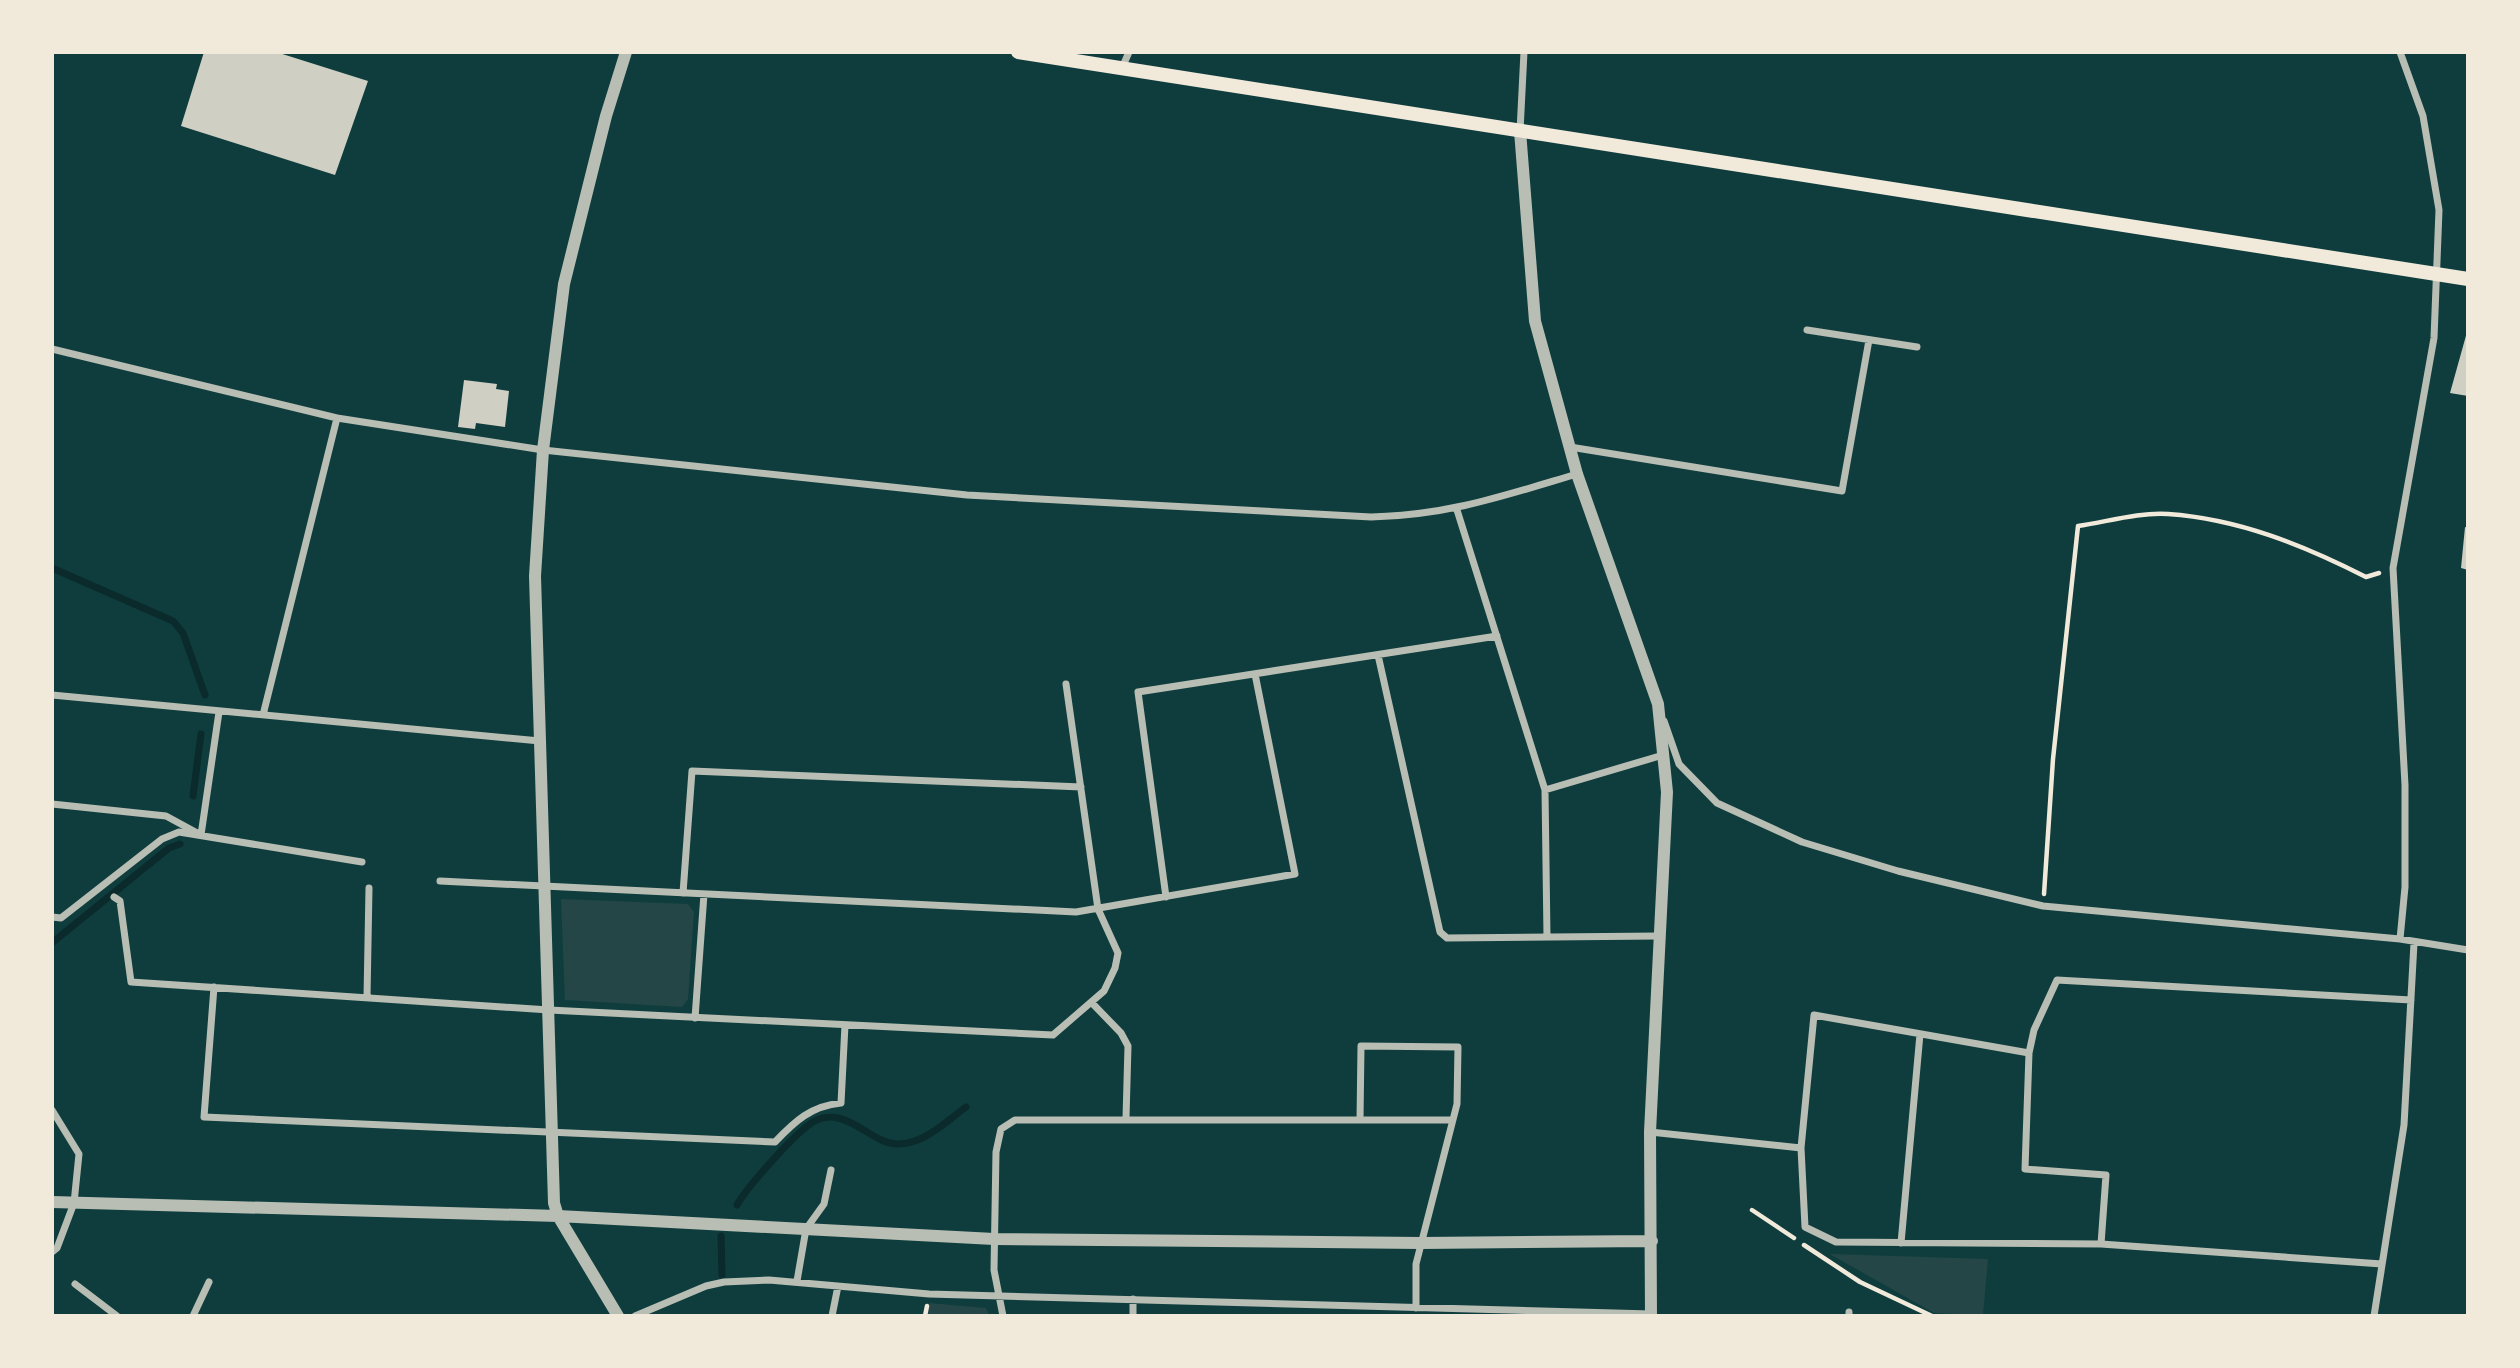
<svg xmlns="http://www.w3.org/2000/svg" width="2520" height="1368" font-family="Ubuntu,sans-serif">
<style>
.green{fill:#244646}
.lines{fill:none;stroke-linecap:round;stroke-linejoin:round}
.stream{stroke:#0a2a2b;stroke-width:7}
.building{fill:#cfcfc3}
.path{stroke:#f1e9da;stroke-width:4.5}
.minor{stroke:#b8beb3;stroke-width:7}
.tertiary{stroke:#b8beb3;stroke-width:12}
.secondary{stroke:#f1e9da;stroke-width:14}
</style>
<rect width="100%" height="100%" fill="#0f3d3e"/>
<path class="green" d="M561 899 688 904 694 912 688 999 682 1007 565 1000Z
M1830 1254 1988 1259 1983 1315 1934 1313Z
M929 1303 986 1308 989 1315 927 1316Z"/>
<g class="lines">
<path class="stream" d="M52 568 173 621 183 633 205 695
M193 796 201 734
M53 942 169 848 180 844
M737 1205C746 1188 796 1132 813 1122 820 1118 830 1116 838 1118 859 1122 875 1143 897 1144 923 1145 947 1121 966 1107
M721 1236 722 1275"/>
</g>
<path class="building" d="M204 52H276L368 81 335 175 181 126Z
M2467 332H2468V396L2450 393Z
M464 380 497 384 496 389 509 391 505 427 476 423 475 429 458 427Z
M2465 527 2468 528V570L2461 568Z"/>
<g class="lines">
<path class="path" d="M2044 894 2053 759 2078 526C2106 522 2139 512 2168 514 2239 519 2303 545 2366 577L2379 573
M1752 1210 1794 1238
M1804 1245 1860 1282 1932 1316
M925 1316 927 1306"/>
<path class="minor" d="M1122 68 1129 52
M1520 131 1524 52
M1807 330 1917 347
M52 349 337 418 543 450 967 495 1371 517C1449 515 1503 496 1577 474
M1570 447 1842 491 1869 340
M1457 510 1545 790 1547 937
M1378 655 1440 932 1447 938 1658 936
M52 695 540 741
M263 715 337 418
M1664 721 1679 764 1717 803 1802 842 1898 871 2043 906 2400 939 2468 950
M1545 790 1663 755
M52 804 166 816 201 835 219 712
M440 881 1076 912 1295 874 1255 674
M683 893 692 771 1081 787
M114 897 120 901 131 982 549 1010 1053 1035 1104 991 1115 968 1118 953 1098 909 1066 684
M1166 897 1138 692 1497 636
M52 917 61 918 162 839 179 832 362 862
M2400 939 2405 887V785L2393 568 2434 338 2439 210 2423 116 2400 52
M214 987 204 1117 775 1142C795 1121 811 1106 841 1103L845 1025
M367 997 369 888
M1092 1003 1121 1033 1128 1046 1126 1118
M695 1018 704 894
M2029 1053 1814 1015 1801 1148 1805 1227 1836 1242 2101 1244 2382 1264
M52 1110 79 1154 74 1203 57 1248 52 1252
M1360 1120 1361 1046 1458 1047 1457 1104 1416 1264V1308
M1650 1132 1801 1148
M1901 1243 1920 1034
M2101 1244 2106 1175 2025 1169 2029 1053 2034 1030 2057 980 2411 1000
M797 1281 806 1229 824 1204 831 1170
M75 1284 117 1316
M193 1316 209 1282
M635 1316 706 1286 724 1282 769 1280 929 1294 1651 1314
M832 1316 838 1286
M1003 1316 994 1270 996 1152 1001 1129 1015 1120H1452
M1133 1316V1299
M1849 1316V1312
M2374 1316 2404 1125 2414 943"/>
<path class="tertiary" d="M1520 131 1535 321 1577 474 1658 704 1667 792 1650 1132 1651 1316
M52 1202 558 1216 994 1239 1421 1243 1652 1241
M618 1316 558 1216 554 1203 535 576 543 450 564 284 606 116 626 52"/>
<path class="secondary" d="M1018 52 2468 279"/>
</g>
<rect width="2520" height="1368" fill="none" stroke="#f1e9da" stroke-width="108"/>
</svg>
